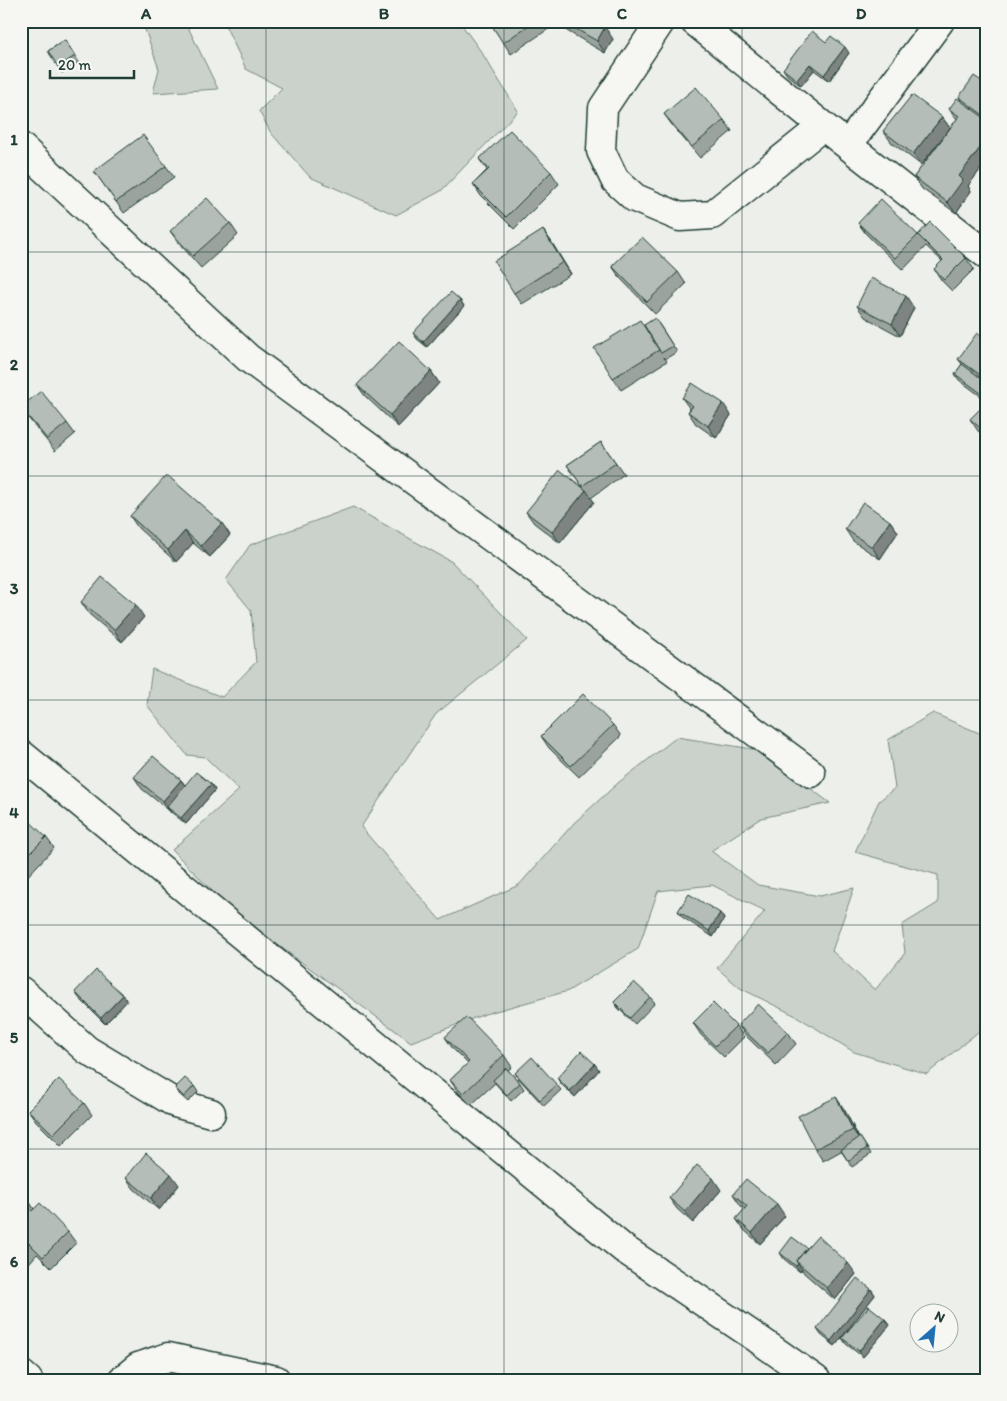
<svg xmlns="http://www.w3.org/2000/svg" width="1007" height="1401" font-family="Itim,sans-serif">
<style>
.green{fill:#cbd2cc;stroke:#758880}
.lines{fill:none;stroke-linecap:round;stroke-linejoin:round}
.minor-casing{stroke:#1f3d34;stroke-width:31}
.minor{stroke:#f6f6f2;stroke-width:28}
.wall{fill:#9ba39e;stroke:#1f3d34}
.shaded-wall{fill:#7e8481;stroke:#1f3d34}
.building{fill:#b4bdb8;stroke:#1f3d34}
.grid{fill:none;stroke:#1f3d34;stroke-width:1;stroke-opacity:0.55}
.neatline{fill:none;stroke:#1f3d34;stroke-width:2}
.grid-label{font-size:16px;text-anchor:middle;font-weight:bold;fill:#1f3d34}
</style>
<rect width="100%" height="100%" fill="#edefea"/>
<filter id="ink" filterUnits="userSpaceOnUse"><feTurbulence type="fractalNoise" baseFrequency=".02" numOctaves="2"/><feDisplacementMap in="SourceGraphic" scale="10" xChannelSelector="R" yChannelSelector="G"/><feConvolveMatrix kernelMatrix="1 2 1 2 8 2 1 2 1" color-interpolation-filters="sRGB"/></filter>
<g filter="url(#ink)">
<path class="green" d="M142 21H185L218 89 153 93 159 69Z
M232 21H459L482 53 518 111 441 191 396 215 310 177 271 133 259 111 282 88 246 69 226 27Z
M353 507 452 562 527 640 436 714 361 827 440 920 519 885 574 823 618 783 677 737 759 750 830 803 761 818 711 851 758 885 820 896 854 888 832 951 875 990 905 953 902 925 938 903V875L855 852 879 801 895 788 888 740 933 713 986 736V994L984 1027 927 1074 854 1052 798 1017 740 988 717 968 765 911 712 885 658 891 638 949 568 991 485 1014 411 1042 234 913 172 850 239 790 205 757 187 755 147 705 152 669 222 697 256 662 251 610 226 580 250 545Z"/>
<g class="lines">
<g class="minor-casing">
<path id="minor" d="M661 21 603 108 601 151 615 180 635 198 680 217 712 215 823 126
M694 21 823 126 986 254
M848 145 940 21
M21 147 248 358 811 773
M21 754 624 1249 758 1339 816 1380
M21 991 87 1050 175 1103 211 1113
M21 1374 28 1380
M122 1380 138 1367 168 1357 276 1380"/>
</g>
<use href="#minor" class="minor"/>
</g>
<path class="wall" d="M489 21H550L553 26 511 54Z
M560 21H595L613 39 605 53 567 31Z
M65 40 79 62 62 73 48 51Z
M849 53 829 81 814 70 801 86 787 75 783 69Z
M986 84V162L968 186 971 191 956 213 922 189 914 177 957 119 949 109 962 102 959 97Z
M664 114 724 120 732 131 700 158 672 125Z
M942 117 950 128 921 165 892 143 883 131Z
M479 159 551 172 559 184 514 229 481 196 473 184 487 170Z
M166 166 174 177 124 213 94 171Z
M230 223 238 235 201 268 178 242 170 231Z
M858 223 918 235 966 258 974 269 952 291 942 281 934 269 942 261 926 246 903 270 866 234Z
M543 230 571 274 522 304 514 293Z
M612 266 678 272 686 284 655 314 620 278Z
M460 300 464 306 427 347 417 339 413 333Z
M857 306 914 308 900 336 865 317Z
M659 324 677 352 665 359 664 357 667 361 621 390 613 378 644 325Z
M986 340V400L959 380 955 374 962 364 958 359Z
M431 371 439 383 398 427 365 396 357 385Z
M682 398 731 415 716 438 696 424 688 412 690 409Z
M986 403V437L978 431 970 419Z
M21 409 67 423 75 434 55 451 29 419Z
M601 442 624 474 591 498 594 502 560 543 534 523 526 512 585 490 567 465Z
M130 516 230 535 210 557 193 543 176 562 138 528Z
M890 521 898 532 880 559 853 541 845 529Z
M81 602 144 617 122 642 89 614Z
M613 725 621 736 579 777 549 748 541 736Z
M134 777 181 780 185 785 211 784 215 790 186 824 142 789Z
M21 816 46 837 54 848 22 882 21 881Z
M678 911 720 913 724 919 713 937 682 917Z
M75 992 127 1001 105 1024 79 998Z
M650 997 655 1003 635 1024 618 1008 614 1002Z
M693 1023 736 1026 744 1037 724 1057 701 1035Z
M738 1025 788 1032 796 1044 776 1065 746 1036Z
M445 1037 504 1055 512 1067 508 1070 520 1083 524 1089 511 1101 495 1083 471 1105 458 1092 450 1080 468 1064 453 1049Z
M599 1070 575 1097 561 1084 557 1078Z
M515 1073 557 1085 561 1090 544 1106 519 1079Z
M194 1086 198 1092 188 1102 179 1094 175 1088Z
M84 1103 92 1115 61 1146 36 1121 28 1110Z
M844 1109 859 1138 860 1137 871 1154 852 1167 841 1151 823 1161 815 1149Z
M126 1178 179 1185 159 1210 134 1189Z
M721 1190 693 1223 677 1209 669 1198Z
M21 1194 31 1204 34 1209 68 1232 76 1243 51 1268 37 1254 25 1268 21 1264Z
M733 1194 785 1216 760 1244 744 1230 736 1219 745 1209 741 1206Z
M807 1248 856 1274 835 1300 804 1273 802 1269 800 1272 784 1259 780 1253Z
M871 1289 875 1295 835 1346 821 1335 817 1329Z
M885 1319 890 1325 863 1357 846 1344 842 1338Z"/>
<path class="shaded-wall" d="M605 27 613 39 605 53 597 41Z
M845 47 849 53 829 81 824 75Z
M810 64 814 70 801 86 797 80Z
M942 117 950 128 921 165 913 154Z
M986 140V162L968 186 971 191 956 213 947 202 959 176Z
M543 230 551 241 571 274 563 262Z
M906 296 914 308 900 336 892 324Z
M460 300 464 306 427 347 423 342Z
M431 371 439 383 398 427 390 415Z
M723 403 731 415 716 438 708 426Z
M586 490 594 502 560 543 552 532Z
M890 521 898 532 880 559 872 547Z
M222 523 230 535 210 557 201 546Z
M185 531 193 543 176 562 168 550Z
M136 605 144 617 122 642 114 630Z
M181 780 189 791 167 807 171 813 163 801Z
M211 784 215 790 186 824 181 818Z
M720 913 724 919 713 937 709 931Z
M123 995 127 1001 105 1024 101 1018Z
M595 1064 599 1070 575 1097 570 1091Z
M836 1097 844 1109 861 1142 853 1130Z
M171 1174 179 1185 159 1210 151 1198Z
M713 1178 721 1190 693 1223 685 1212Z
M777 1204 785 1216 760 1244 752 1233Z
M848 1263 856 1274 835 1300 827 1288Z
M798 1264 802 1269 800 1272 796 1266Z
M871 1289 875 1295 835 1346 831 1341Z
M885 1319 890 1325 863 1357 859 1351Z"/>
<path class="building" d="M489 21H535L503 43Z
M562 21H595L605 27 597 41Z
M812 31 826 42 831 36 845 47 824 75 810 64 797 80 783 69Z
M65 40 75 56 58 67 48 51Z
M974 76 986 84V117L959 97Z
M696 87 724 120 692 147 664 114Z
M912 95 942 117 913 154 883 131Z
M957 98 986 119V140L959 176 963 180 947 202 914 177 959 116 949 109Z
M510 130 551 172 506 217 473 184 489 169 479 159Z
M143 135 166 166 116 202 94 171Z
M207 198 230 223 193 256 170 231Z
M881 199 918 235 895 258 858 223Z
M930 222 966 258 944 280 934 269 943 260 918 235Z
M543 230 563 262 514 293 494 261Z
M642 237 678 272 647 302 612 266Z
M871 278 906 296 892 324 857 306Z
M451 292 460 300 423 342 413 333Z
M655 318 673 346 661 353 644 325Z
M640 320 659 350 613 378 594 348Z
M977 333 986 340V379L958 359Z
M399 341 431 371 390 415 357 385Z
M962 364 986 382V395L985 396 955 374Z
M692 383 723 403 708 426 688 412 693 406 682 398Z
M41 391 67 423 47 439 21 408V407Z
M986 403V433L970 419Z
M601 442 616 463 582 486 567 465Z
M560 470 586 490 552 532 526 512Z
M167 475 222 523 201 546 185 531 168 550 130 516Z
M863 502 890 521 872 547 845 529Z
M102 577 136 605 114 630 81 602Z
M583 694 613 725 571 766 541 736Z
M153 756 181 780 163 801 134 777Z
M196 772 211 784 181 818 167 807Z
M22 814 46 837 21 862V816Z
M689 894 720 913 709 931 678 911Z
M96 970 123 995 101 1018 75 992Z
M634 982 650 997 630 1018 614 1002Z
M713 1003 736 1026 715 1046 693 1023Z
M758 1004 788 1032 768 1053 738 1025Z
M467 1017 504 1055 463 1094 450 1080 469 1062 445 1037Z
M581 1051 595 1064 570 1091 557 1078Z
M532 1057 557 1085 540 1100 515 1073Z
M506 1068 520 1083 507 1095 493 1080Z
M185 1078 194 1086 184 1097 175 1088Z
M59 1079 84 1103 53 1134 28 1110Z
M836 1097 853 1130 815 1149 798 1116Z
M860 1137 867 1148 848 1161 841 1150Z
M146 1153 171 1174 151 1198 126 1178Z
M697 1165 713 1178 685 1212 669 1198Z
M746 1179 777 1204 752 1233 736 1219 747 1206 733 1194Z
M21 1194 31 1204 28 1207 32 1211 40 1203 68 1232 43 1257 29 1243 21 1251Z
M818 1236 848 1263 827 1288 796 1261Z
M792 1237 807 1248 796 1261 798 1264 796 1266 780 1253Z
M857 1278 871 1289 831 1341 817 1329Z
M869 1306 885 1319 859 1351 842 1338Z
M220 1375 228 1380H217Z"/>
</g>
<path class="grid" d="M266 21V1380M504 21V1380M742 21V1380M21 252H986M21 476H986M21 700H986M21 925H986M21 1149H986"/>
<rect width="1007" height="1401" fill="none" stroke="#f6f6f2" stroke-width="55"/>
<g transform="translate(934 1328) rotate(27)"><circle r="24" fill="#f6f6f2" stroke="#a0aca6"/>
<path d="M0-4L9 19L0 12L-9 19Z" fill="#1f6fb2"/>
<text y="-8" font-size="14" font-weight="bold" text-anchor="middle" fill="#1f3d34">N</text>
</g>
<path d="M50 70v8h84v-8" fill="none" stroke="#1f3d34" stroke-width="2.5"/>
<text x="58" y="70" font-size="15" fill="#1f3d34" stroke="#f6f6f2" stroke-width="4" paint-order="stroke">20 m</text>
<rect x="28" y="28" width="952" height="1346" class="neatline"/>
<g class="grid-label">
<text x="146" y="19">A</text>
<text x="384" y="19">B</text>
<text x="622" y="19">C</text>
<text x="861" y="19">D</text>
<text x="14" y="145">1</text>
<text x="14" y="370">2</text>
<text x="14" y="594">3</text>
<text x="14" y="818">4</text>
<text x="14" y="1043">5</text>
<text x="14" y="1267">6</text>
</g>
</svg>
